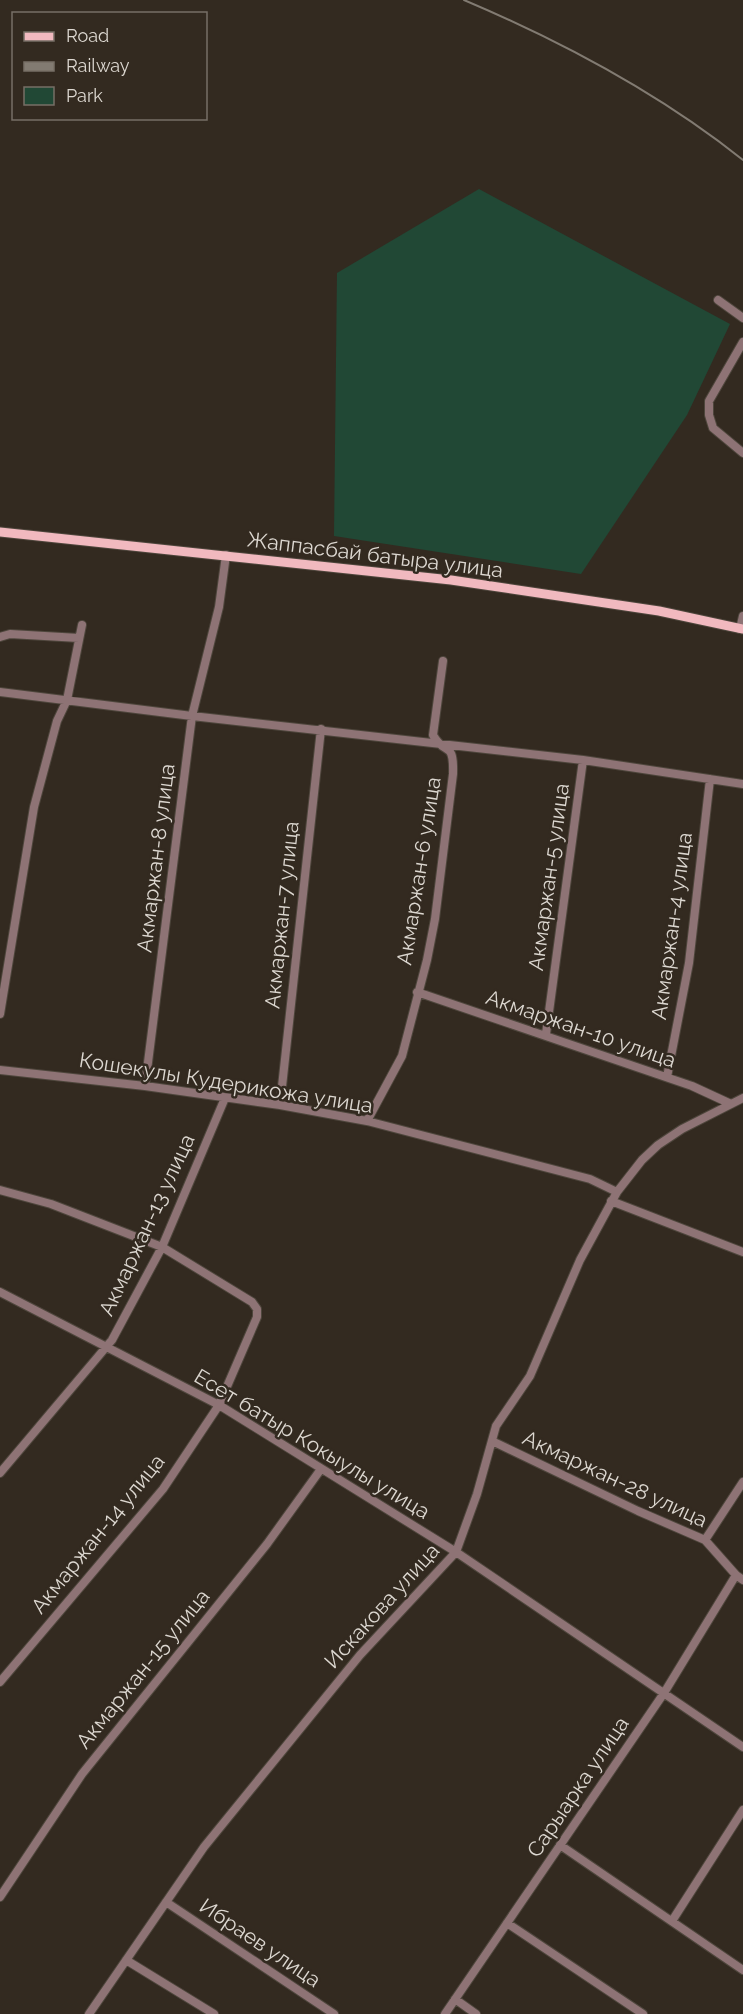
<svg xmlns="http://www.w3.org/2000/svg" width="743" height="2014" font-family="Raleway,sans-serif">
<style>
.green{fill:#214835}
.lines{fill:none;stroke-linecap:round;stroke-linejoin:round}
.minor-casing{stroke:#4e463c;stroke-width:10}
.major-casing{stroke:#4e463c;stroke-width:11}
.minor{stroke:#8e7375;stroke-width:8}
.major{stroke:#f1b9bf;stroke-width:9}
.rail{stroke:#827b72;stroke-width:2}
.labels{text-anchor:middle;stroke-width:5;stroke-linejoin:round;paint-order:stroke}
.street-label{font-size:21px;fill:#dcd7d0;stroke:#332a20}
</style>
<rect width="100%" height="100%" fill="#332a20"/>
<path class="green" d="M479 189 730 324 687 415 581 574 334 536 337 273Z"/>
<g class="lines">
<g class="minor-casing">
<path id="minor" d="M718 300 743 318
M743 342 709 401V415L713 428 743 453
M740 629 743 616
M0 637 10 634 79 638
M0 692 192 716 583 760 743 784
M417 992 692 1086 731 1104
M0 1014 34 807 57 721 67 700 82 625
M546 1034 583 760
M0 1070 145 1086 280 1105 367 1121 590 1179 617 1192
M667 1077 689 963 710 779
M145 1086 192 716 219 607 226 555
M280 1105 321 729
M367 1121 402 1056 427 960 435 919 453 774C454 739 445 757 433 735L443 661
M0 1190 51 1204 162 1247 252 1302 257 1309V1317L219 1405 163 1489 0 1682
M611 1201 743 1252
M0 1292 219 1405 456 1552 743 1747
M492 1441 638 1511 705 1540 736 1575 743 1580
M0 1473 112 1340 162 1247 225 1098
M705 1540 743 1482
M560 1845 743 1970
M0 1897 82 1774 267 1544 321 1469
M166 1902 334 2014
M672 1921 743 1810
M507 1923 643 2014
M126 1960 214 2014
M455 1999 476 2014
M89 2014 204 1847 360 1655 456 1552 477 1494 496 1426 530 1376 580 1260 617 1192 642 1160 658 1145 682 1129 743 1098
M445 2014 664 1693 736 1575"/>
</g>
<g class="major-casing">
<path id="major" d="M0 532 451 580 659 611 743 629"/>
</g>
<use href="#minor" class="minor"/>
<use href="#major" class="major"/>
<path class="rail" d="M464 0C563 42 659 93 743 160"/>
</g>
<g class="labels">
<g class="street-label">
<text transform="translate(375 555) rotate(7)" y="7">Жаппасбай батыра улица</text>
<text transform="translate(156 858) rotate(-83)" y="7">Акмаржан-8 улица</text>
<text transform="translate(419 871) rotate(-81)" y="7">Акмаржан-6 улица</text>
<text transform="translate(549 877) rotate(-82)" y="7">Акмаржан-5 улица</text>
<text transform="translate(282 915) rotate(-84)" y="7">Акмаржан-7 улица</text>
<text transform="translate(672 926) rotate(-82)" y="7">Акмаржан-4 улица</text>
<text transform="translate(581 1029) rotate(19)" y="7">Акмаржан-10 улица</text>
<text transform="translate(226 1083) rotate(9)" y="7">Кошекулы Кудерикожа улица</text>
<text transform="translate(147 1225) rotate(-65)" y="7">Акмаржан-13 улица</text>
<text transform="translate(312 1444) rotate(31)" y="7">Есет батыр Кокыулы улица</text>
<text transform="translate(615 1479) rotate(25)" y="7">Акмаржан-28 улица</text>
<text transform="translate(98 1534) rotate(-51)" y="7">Акмаржан-14 улица</text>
<text transform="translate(382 1606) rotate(-48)" y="7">Искакова улица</text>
<text transform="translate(143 1669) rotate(-51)" y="7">Акмаржан-15 улица</text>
<text transform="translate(578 1787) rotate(-56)" y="7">Сарыарка улица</text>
<text transform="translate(260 1943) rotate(34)" y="7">Ибраев улица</text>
</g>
</g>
<rect x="12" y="12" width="195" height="108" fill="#332a20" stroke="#776f66" stroke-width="1.5"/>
<rect x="24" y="32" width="30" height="9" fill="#f1b9bf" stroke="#776f66" stroke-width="1.5"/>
<text x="66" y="42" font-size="18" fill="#dcd7d0">Road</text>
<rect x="24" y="62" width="30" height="9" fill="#827b72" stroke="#776f66" stroke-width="1.5"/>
<text x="66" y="72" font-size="18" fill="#dcd7d0">Railway</text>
<rect x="24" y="87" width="30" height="18" fill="#214835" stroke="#776f66" stroke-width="1.5"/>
<text x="66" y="102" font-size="18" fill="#dcd7d0">Park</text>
</svg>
